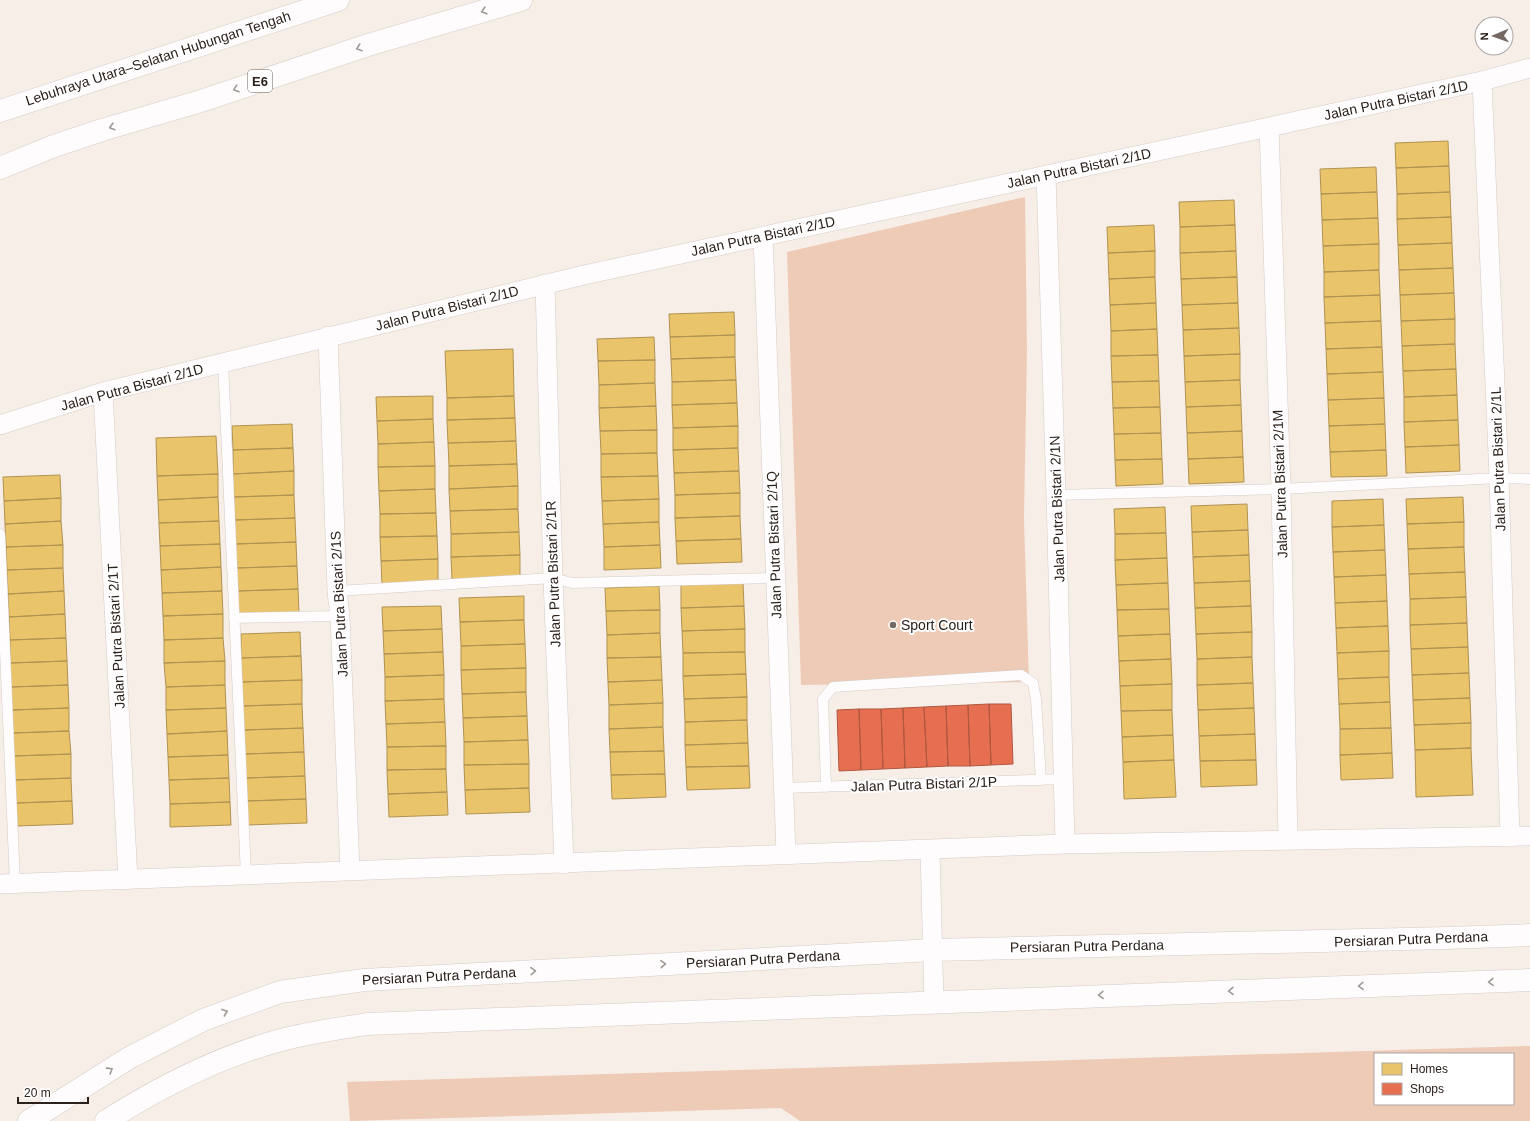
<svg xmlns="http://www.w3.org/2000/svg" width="1530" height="1121" font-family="Helvetica,sans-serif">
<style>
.green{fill:#eecbb6;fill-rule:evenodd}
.homes{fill:#e9c46a;stroke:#b09352}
.shops{fill:#e76f51;stroke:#af5740}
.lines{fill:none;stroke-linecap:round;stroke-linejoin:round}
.service-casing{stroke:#d5cbc5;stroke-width:11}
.minor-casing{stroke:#d5cbc5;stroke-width:20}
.secondary-casing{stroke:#d5cbc5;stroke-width:23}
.motorway-casing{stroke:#d5cbc5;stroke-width:23}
.service{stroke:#fefcfc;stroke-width:10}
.minor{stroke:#fefcfc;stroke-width:19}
.secondary{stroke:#fefcfc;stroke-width:22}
.motorway{stroke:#fefcfc;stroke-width:22}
.oneway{stroke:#a09996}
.poi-dot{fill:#736862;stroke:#fff;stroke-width:1.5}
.labels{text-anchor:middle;stroke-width:4;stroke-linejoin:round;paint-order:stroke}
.shield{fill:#fff;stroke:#6b635f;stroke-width:1}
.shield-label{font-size:13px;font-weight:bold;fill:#2c201a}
.street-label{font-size:14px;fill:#2c201a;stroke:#fff}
.poi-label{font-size:14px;fill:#2c201a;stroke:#fff;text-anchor:start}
</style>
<rect width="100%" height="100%" fill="#f8eee8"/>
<path class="green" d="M1025 197 1027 351 1024 519 1029 682 801 685 787 252Z
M1530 1046V1121H800L781 1108 350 1121 347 1082ZM1375 1054H1513V1104H1375Z"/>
<path class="homes" d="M1448 141 1449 166 1396 168 1395 143Z
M1449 166 1450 192 1397 194 1396 168Z
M1376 167 1377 192 1321 194 1320 169Z
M1377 192 1378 218 1322 220 1321 194Z
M1450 192 1451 217 1397 219V194Z
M1234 200 1235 225 1180 227 1179 202Z
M1451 217 1452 243 1398 245 1397 219Z
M1378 218 1379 244 1323 246 1322 220Z
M1154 225 1155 251 1108 253 1107 227Z
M1235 225 1236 251 1180 253V227Z
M1452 243 1453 268 1399 270 1398 245Z
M1379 244V270L1324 272 1323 246Z
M1155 251V277L1109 279 1108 253Z
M1236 251 1237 277 1181 279 1180 253Z
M1453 268 1454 293 1400 295 1399 270Z
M1379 270 1380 295 1324 297V272Z
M1155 277 1156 303 1110 305 1109 279Z
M1237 277 1238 303 1182 305 1181 279Z
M1454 293 1455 319 1401 321 1400 295Z
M1380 295 1381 321 1325 323 1324 297Z
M1156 303 1157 329 1111 331 1110 305Z
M1238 303 1239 328 1183 330 1182 305Z
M734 312 735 335 670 337 669 314Z
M1455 319V344L1402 346 1401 321Z
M1381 321 1382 347 1326 349 1325 323Z
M1239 328 1240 354 1184 356 1183 330Z
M1157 329 1158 355 1111 356V331Z
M735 335V357L671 359 670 337Z
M654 337 655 360 598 361 597 339Z
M1455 344 1456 369 1403 371 1402 346Z
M1382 347 1383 372 1327 374 1326 349Z
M513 349 514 396 447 398 445 351Z
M1240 354V380L1185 382 1184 356Z
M1158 355 1159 381 1112 382 1111 356Z
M735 357 736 380 672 382 671 359Z
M655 360V383L599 385 598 361Z
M1456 369 1457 395 1404 397 1403 371Z
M1383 372 1384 398 1328 400 1327 374Z
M736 380 737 403 672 405V382Z
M1240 380 1241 405 1186 407 1185 382Z
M1159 381 1160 407 1113 408 1112 382Z
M655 383 656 406 599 408V385Z
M1457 395 1458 420 1404 422V397Z
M433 396V419L377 421 376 397Z
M514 396 515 418 447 420V398Z
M1384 398 1385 424 1329 426 1328 400Z
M737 403 738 426 673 428 672 405Z
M1241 405 1242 431 1187 433 1186 407Z
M656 406 657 430 600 431 599 408Z
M1160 407 1161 433 1114 434 1113 408Z
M515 418 516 441 448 443 447 420Z
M433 419 434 442 378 444 377 421Z
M1458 420 1459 445 1405 447 1404 422Z
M292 424 293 448 233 450 232 426Z
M1385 424 1386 450 1330 452 1329 426Z
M738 426V448L673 450V428Z
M657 430V453L601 454 600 431Z
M1242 431 1243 457 1188 459 1187 433Z
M1161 433 1162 459 1115 460 1114 434Z
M216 436 218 474 157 476 156 438Z
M516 441 517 464 449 466 448 443Z
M434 442 435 466 378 467V444Z
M1459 445 1460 471 1406 473 1405 447Z
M293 448 294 471 233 474V450Z
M738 448 739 471 674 473 673 450Z
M1386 450 1387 476 1331 477 1330 452Z
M657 453 658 476 601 477V454Z
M1243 457 1244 482 1189 484 1188 459Z
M1162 459 1163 484 1116 486 1115 460Z
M517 464 518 486 449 489V466Z
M435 466V489L379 491 378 467Z
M294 471V495L234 497 233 474Z
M739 471 740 493 675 495 674 473Z
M218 474V497L158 500 157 476Z
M60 475 61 498 4 501 3 477Z
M658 476 659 499 602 501 601 477Z
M518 486V509L450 511 449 489Z
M435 489 436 513 380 514 379 491Z
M740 493V516L675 518V495Z
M294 495 295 518 235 520 234 497Z
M218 497 219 521 159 523 158 500Z
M1463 497 1464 522 1407 524 1406 499Z
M61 498V521L5 524 4 501Z
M659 499V522L603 524 602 501Z
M1383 499 1384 525 1332 527V501Z
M1247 504 1248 530 1192 532 1191 506Z
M1165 507 1166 533 1115 534 1114 509Z
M518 509 519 532 451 534 450 511Z
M436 513 437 536 380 537V514Z
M740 516 741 539 676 541 675 518Z
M295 518 296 542 236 544 235 520Z
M61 521 63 545 6 547 5 524Z
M219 521 220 544 160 546 159 523Z
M659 522 660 545 604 547 603 524Z
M1464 522V547L1408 549 1407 524Z
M1384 525 1385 550 1333 552 1332 527Z
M1248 530 1249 555 1193 557 1192 532Z
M519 532 520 555 451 557V534Z
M1166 533 1167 558 1115 560V534Z
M437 536 438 559 381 561 380 537Z
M741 539 742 562 677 564 676 541Z
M296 542 297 566 237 568 236 544Z
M220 544 221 567 161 570 160 546Z
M63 545V568L7 570 6 547Z
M660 545 661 568 604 570V547Z
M1464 547 1465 572 1409 574 1408 549Z
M1385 550 1386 575 1334 577 1333 552Z
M520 555V578L452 580 451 557Z
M1249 555 1250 581 1194 583 1193 557Z
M1167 558 1168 583 1116 585 1115 560Z
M438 559V582L382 584 381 561Z
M297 566 298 589 238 591 237 568Z
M221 567 222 591 162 593 161 570Z
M63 568 64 591 8 594 7 570Z
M1465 572 1466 597 1410 599 1409 574Z
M1386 575 1387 601 1335 603 1334 577Z
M1250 581 1251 606 1195 608 1194 583Z
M743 583 744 606 681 608V585Z
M1168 583 1169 609 1117 610 1116 585Z
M659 586 660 610 606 611 605 588Z
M298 589 299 613 238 615V591Z
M64 591 65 614 9 617 8 594Z
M222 591 223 614 163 616 162 593Z
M524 596V620L460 622 459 598Z
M1466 597 1467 623 1410 625V599Z
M1387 601 1388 626 1336 628 1335 603Z
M441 606 442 629 383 631 382 607Z
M744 606 745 629 682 631 681 608Z
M1251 606 1252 632 1196 634 1195 608Z
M1169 609 1170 634 1118 636 1117 610Z
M660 610V633L607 635 606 611Z
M65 614 66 638 10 640 9 617Z
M223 614V638L164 640 163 616Z
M524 620 525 644 461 646 460 622Z
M1467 623 1468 647 1411 649 1410 625Z
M1388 626 1389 651 1337 653 1336 628Z
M442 629 443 652 384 654 383 631Z
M745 629V652L683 653 682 631Z
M300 632 301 656 241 658V634Z
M1252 632V657L1197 659 1196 634Z
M660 633 661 657 607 658V635Z
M1170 634 1171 659 1119 661 1118 636Z
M66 638 67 661 10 663V640Z
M223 638 225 661 164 663V640Z
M525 644 526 668 461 670V646Z
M1468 647 1469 673 1412 675 1411 649Z
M1389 651V677L1338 679 1337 653Z
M443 652 444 675 385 677 384 654Z
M745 652 746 674 683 676V653Z
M301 656 302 680 242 682 241 658Z
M661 657 662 680 608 682 607 658Z
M1252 657 1253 683 1197 685V659Z
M1171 659 1172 684 1120 686 1119 661Z
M67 661 68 685 11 687 10 663Z
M225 661V685L166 687 164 663Z
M526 668V692L462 694 461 670Z
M1469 673 1470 698 1413 700 1412 675Z
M746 674 747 697 684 699 683 676Z
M444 675V699L385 701V677Z
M1389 677 1390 702 1339 704 1338 679Z
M302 680V704L243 706 242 682Z
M662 680 663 703 609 705 608 682Z
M1253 683 1254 708 1198 710 1197 685Z
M1172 684V710L1121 711 1120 686Z
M68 685 69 708 12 710 11 687Z
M225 685 226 708 166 710V687Z
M526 692 527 716 463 718 462 694Z
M747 697V720L685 722 684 699Z
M1470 698 1471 723 1414 725 1413 700Z
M444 699 445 722 386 724 385 701Z
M1390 702 1391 728 1340 729 1339 704Z
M663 703V727L609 729V705Z
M302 704 303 728 244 730 243 706Z
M69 708V731L13 733 12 710Z
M226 708 227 731 167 734 166 710Z
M1254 708 1255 734 1199 736 1198 710Z
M1172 710 1173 735 1122 737 1121 711Z
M527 716 528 740 464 742 463 718Z
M747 720 748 743 685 745V722Z
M445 722 446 746 387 747 386 724Z
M1471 723V748L1415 750 1414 725Z
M663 727 664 751 610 752 609 729Z
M303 728 304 752 245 754 244 730Z
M1391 728 1392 753 1340 755V729Z
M69 731 71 754 14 756 13 733Z
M227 731 228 755 168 757 167 734Z
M1255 734 1256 760 1200 761 1199 736Z
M1173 735 1174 760 1123 762 1122 737Z
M528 740 529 764 464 765V742Z
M748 743 749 766 686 767 685 745Z
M446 746V769L387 770V747Z
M1471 748 1473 795 1416 797 1415 750Z
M664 751 665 774 611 775 610 752Z
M304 752 305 776 246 778 245 754Z
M1392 753 1393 778 1341 780 1340 755Z
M71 754V778L15 780 14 756Z
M228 755 229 778 169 780 168 757Z
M1174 760 1176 797 1124 799 1123 762Z
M1256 760 1257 785 1201 787 1200 761Z
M529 764V788L465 790 464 765Z
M749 766 750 788 687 790 686 767Z
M446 769 447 792 388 794 387 770Z
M665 774 666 797 612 799 611 775Z
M305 776 306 799 246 801V778Z
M71 778 72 801 16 803 15 780Z
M229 778 230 802 170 804 169 780Z
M529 788 530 812 466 814 465 790Z
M447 792 448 815 389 817 388 794Z
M306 799 307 823 247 825 246 801Z
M72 801 73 824 17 826 16 803Z
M230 802 231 825 170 827V804Z"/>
<path class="shops" d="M989 704H1011L1013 764 991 765Z
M989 704 991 765 970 766 968 705Z
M968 705 970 766H948L946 706Z
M946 706 948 766 927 767 924 707Z
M924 707 927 767 905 768 903 708Z
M903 708 905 768 883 769 881 709Z
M859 709 861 770 839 771 837 710Z
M859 709H881L883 769 861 770Z"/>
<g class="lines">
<g class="service-casing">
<path id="service" d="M223 362 246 876
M1056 495 1281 489 1499 478 1530 479
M0 534 15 884
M337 591 553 578 572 583 776 578
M234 618 340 616
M826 787 823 699 833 687 1021 675 1033 683 1036 699 1041 780
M783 788 1064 779"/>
</g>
<g class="minor-casing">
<path id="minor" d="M1482 81 1499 478 1510 837
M1269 127 1281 489 1288 840
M1046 175 1056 495 1065 844
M763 236 786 854
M545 284 553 578 564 864
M328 336 337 591 340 616 350 871
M103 392 128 880
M0 425 103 392 584 275 1482 81 1530 68
M930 850 934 1002
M0 884 1065 844 1530 836"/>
</g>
<g class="secondary-casing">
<path id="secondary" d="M29 1121 129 1058 203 1020 280 992 364 980 933 950 1447 938 1530 935
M106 1121C163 1085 223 1054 289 1038 315 1032 341 1028 367 1024L1530 980"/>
</g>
<g class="motorway-casing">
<path id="motorway" d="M0 111 338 0
M0 168 54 146 102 130 201 101 368 45 521 0"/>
</g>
<use href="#service" class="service"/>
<use href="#minor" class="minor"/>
<use href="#secondary" class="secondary"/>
<use href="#motorway" class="motorway"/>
</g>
<defs><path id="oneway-chevron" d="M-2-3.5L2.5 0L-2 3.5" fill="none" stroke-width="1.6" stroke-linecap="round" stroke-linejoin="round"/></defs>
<g class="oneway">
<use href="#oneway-chevron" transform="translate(484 11) rotate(164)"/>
<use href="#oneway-chevron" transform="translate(359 48) rotate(161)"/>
<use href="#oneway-chevron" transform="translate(236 89) rotate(161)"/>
<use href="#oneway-chevron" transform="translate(112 127) rotate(164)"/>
<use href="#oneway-chevron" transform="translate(663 964) rotate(-3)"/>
<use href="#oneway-chevron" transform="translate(533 971) rotate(-3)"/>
<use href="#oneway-chevron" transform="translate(1491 982) rotate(178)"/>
<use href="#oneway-chevron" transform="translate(1361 986) rotate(178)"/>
<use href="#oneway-chevron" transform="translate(1231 991) rotate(178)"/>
<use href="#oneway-chevron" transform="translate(1101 995) rotate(178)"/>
<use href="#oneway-chevron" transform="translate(225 1012) rotate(-20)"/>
<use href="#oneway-chevron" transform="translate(110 1070) rotate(-32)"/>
</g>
<circle class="poi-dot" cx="893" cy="625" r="4"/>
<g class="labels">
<rect class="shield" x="248" y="70" width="24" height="22" rx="3"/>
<g class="shield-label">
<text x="260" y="86">E6</text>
</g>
<g class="street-label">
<text transform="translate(158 58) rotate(-18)" y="5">Lebuhraya Utara–Selatan Hubungan Tengah</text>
<text transform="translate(1396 100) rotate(-12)" y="5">Jalan Putra Bistari 2/1D</text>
<text transform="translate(1079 168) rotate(-12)" y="5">Jalan Putra Bistari 2/1D</text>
<text transform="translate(763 236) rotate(-12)" y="5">Jalan Putra Bistari 2/1D</text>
<text transform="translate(447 308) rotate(-14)" y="5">Jalan Putra Bistari 2/1D</text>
<text transform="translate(132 387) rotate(-15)" y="5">Jalan Putra Bistari 2/1D</text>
<text transform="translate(1498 459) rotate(-92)" y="5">Jalan Putra Bistari 2/1L</text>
<text transform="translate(1280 484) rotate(-92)" y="5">Jalan Putra Bistari 2/1M</text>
<text transform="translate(1057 509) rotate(-92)" y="5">Jalan Putra Bistari 2/1N</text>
<text transform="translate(774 545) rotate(-92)" y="5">Jalan Putra Bistari 2/1Q</text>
<text transform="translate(553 574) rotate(-92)" y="5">Jalan Putra Bistari 2/1R</text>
<text transform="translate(339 604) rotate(-93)" y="5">Jalan Putra Bistari 2/1S</text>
<text transform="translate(116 636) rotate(-93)" y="5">Jalan Putra Bistari 2/1T</text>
<text transform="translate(924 784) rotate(-2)" y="5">Jalan Putra Bistari 2/1P</text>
<text transform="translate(1411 939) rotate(-2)" y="5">Persiaran Putra Perdana</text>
<text transform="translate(1087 946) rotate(-1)" y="5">Persiaran Putra Perdana</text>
<text transform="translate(763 959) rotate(-3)" y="5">Persiaran Putra Perdana</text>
<text transform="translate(439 976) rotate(-3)" y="5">Persiaran Putra Perdana</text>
</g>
<g class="poi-label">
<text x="901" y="630">Sport Court</text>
</g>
</g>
<rect x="1374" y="1053" width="140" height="52" fill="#ffffff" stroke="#aba6a3"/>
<rect x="1382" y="1063" width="20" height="12" fill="#e9c46a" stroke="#aba6a3"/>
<text x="1410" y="1073" font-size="12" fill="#2c201a">Homes</text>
<rect x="1382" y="1083" width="20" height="12" fill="#e76f51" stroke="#aba6a3"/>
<text x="1410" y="1093" font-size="12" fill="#2c201a">Shops</text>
<g transform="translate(1494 36) rotate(268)"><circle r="19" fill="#ffffff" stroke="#aba6a3"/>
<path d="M0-3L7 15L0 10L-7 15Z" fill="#736862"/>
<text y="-6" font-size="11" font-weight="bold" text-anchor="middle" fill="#2c201a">N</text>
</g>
<path d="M18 1097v6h70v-6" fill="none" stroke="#2c201a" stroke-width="2"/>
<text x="24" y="1097" font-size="12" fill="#2c201a" stroke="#ffffff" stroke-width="3" paint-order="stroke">20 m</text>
</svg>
